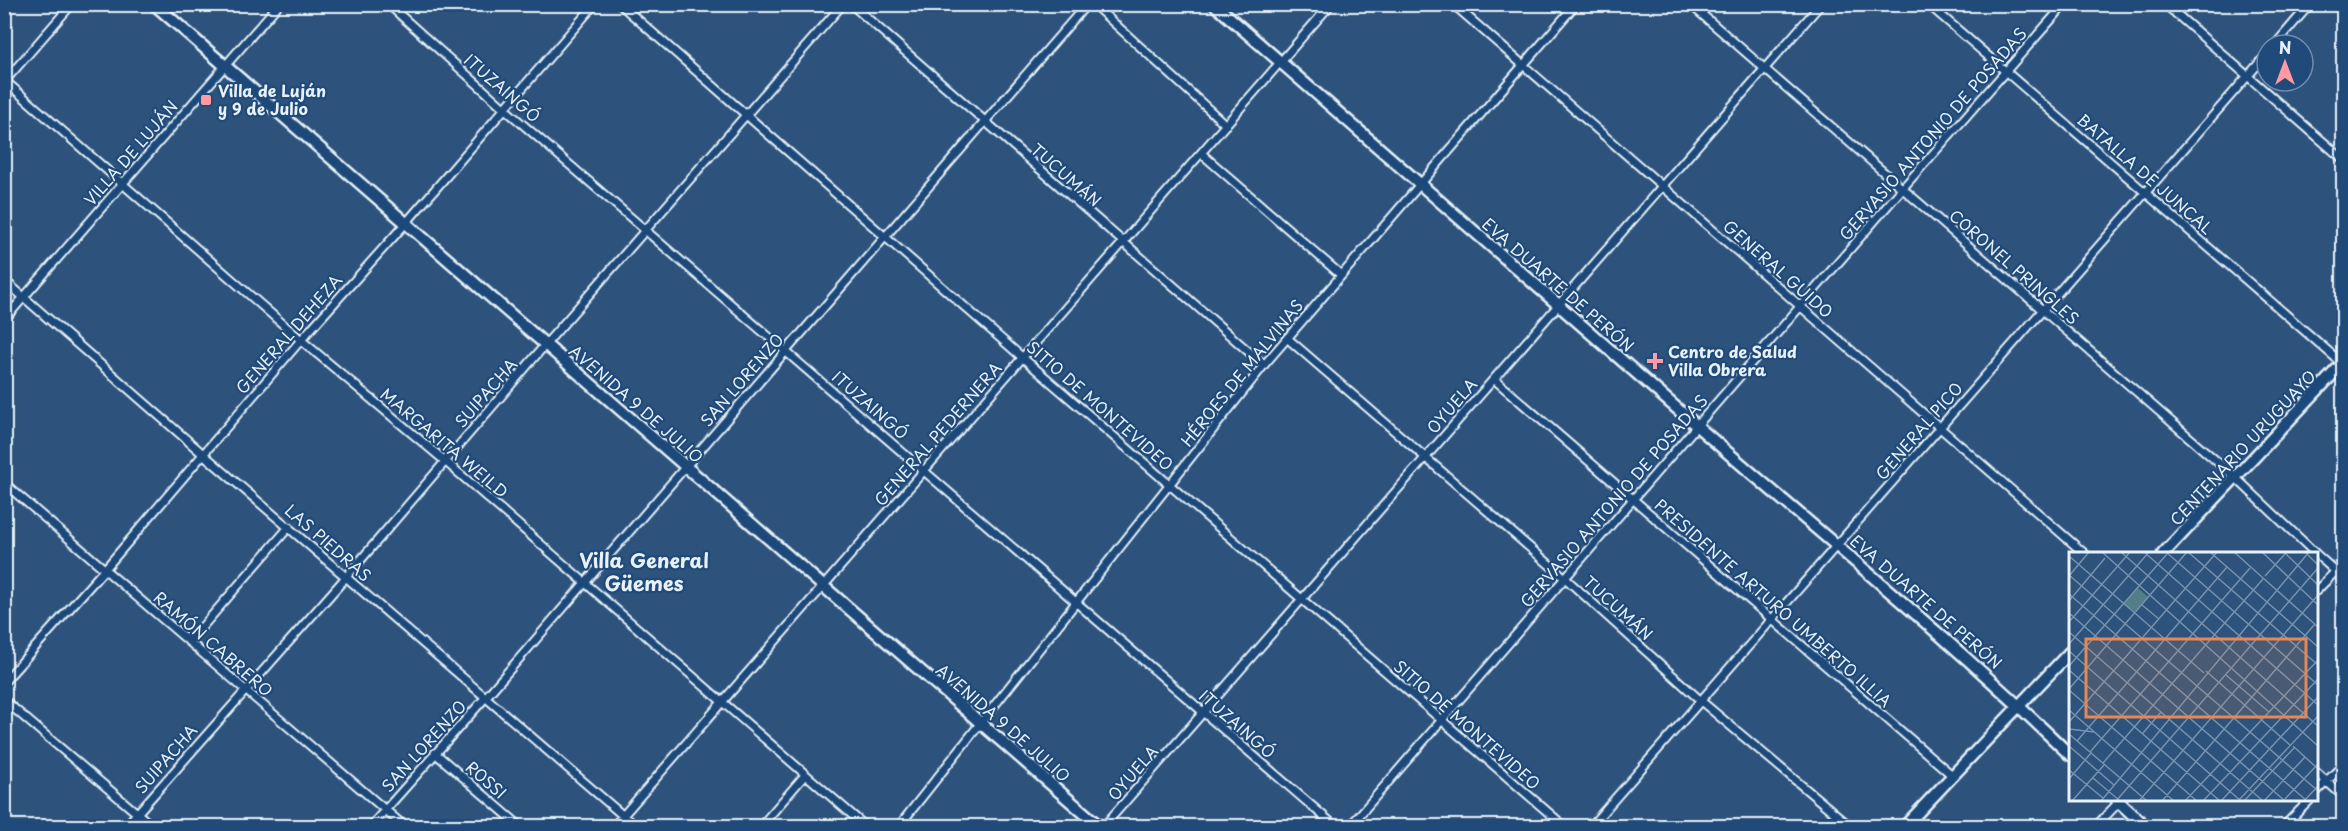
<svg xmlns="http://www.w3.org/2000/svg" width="2348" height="831" font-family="'Playpen Sans',sans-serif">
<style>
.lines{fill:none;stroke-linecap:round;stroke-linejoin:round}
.street-casing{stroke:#e8f1f8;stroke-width:11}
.secondary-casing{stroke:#e8f1f8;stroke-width:15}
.street{stroke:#1f4a7a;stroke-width:7}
.secondary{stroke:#1f4a7a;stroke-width:10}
.poi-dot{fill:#ff9aa2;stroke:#1f4a7a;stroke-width:2}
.labels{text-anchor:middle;stroke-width:4.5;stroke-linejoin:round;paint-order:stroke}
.street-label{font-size:16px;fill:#e8f1f8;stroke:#1f4a7a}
.poi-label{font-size:16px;font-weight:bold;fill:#e8f1f8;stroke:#1f4a7a;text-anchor:start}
.quarter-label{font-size:20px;font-weight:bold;fill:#e8f1f8;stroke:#1f4a7a}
.inset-road{fill:none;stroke:#7892ae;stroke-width:1.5}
.view{fill:#e88753;fill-opacity:0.15;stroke:#e88753;stroke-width:3}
.inset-edge{fill:none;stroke:#e8f1f8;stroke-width:3}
</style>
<rect width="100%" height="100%" fill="#2d537c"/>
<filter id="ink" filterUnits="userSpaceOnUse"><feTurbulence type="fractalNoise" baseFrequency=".0167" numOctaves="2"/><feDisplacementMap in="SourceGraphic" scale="12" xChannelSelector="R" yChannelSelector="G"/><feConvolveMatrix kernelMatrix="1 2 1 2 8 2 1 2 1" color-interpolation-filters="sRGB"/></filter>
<g filter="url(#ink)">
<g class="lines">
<g class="street-casing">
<path id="street" d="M388 4 505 109 1335 826
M620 4 1023 358 1564 826
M851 4 1264 365
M1093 4 1226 125
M1453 4 2085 554
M1690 4 2236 478 2316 554
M1928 4 2344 365
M2165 4 2344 160
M2275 45 2310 4
M4 80 301 340 445 461 865 826
M4 82 72 4
M1202 154 1341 275
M4 280 203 454 635 826
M4 320 279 4
M1287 338 1565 578 1701 701 1850 826
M1494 379 1953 776
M4 483 404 826
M2316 554 2344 579
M2316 591 2344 563
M189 642 289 527
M4 682 105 569 301 340 406 223 595 4
M4 700 152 826
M435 753 520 826
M2316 772 2344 797
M2316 792 2344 764
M126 826 347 576 545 345 843 4
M371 826 485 698 1087 4
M614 826 1331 4
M761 826 805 775
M899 826 1264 365 1576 4
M1104 826 1821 4
M1350 826 1902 189 2065 4
M1591 826 2267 54
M2096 826 2121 800
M2284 826 2310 800"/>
</g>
<g class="secondary-casing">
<path id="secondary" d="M154 4 1099 826
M1214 4C1375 144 1535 286 1697 426 1822 535 1951 639 2070 755
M2163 554 2344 362
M2117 800 2145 826
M1905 826 2070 652"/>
</g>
<use href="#street" class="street"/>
<use href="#secondary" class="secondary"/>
</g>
</g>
<g class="poi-dot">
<rect x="200" y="94" width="12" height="12" rx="3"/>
<path d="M1652 352h6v6h6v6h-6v6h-6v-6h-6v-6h6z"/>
</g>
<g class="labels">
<g class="street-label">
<text transform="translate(502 88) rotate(41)" y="6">ITUZAINGÓ</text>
<text transform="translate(1933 134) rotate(-49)" y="6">GERVASIO ANTONIO DE POSADAS</text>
<text transform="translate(131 153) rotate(-49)" y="6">VILLA DE LUJÁN</text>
<text transform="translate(2145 174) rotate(41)" y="6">BATALLA DE JUNCAL</text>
<text transform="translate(1066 175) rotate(41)" y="6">TUCUMÁN</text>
<text transform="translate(2014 267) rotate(41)" y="6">CORONEL PRINGLES</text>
<text transform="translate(1778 269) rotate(41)" y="6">GENERAL GUIDO</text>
<text transform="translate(1558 285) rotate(41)" y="6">EVA DUARTE DE PERÓN</text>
<text transform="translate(289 334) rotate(-49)" y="6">GENERAL DEHEZA</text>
<text transform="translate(1242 373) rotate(-51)" y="6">HÉROES DE MALVINAS</text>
<text transform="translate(742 380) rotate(-49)" y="6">SAN LORENZO</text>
<text transform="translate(486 393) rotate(-49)" y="6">SUIPACHA</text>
<text transform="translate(636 404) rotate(41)" y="6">AVENIDA 9 DE JULIO</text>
<text transform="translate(870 405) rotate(41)" y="6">ITUZAINGÓ</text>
<text transform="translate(1100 406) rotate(41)" y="6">SITIO DE MONTEVIDEO</text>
<text transform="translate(1452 406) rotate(-49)" y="6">OYUELA</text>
<text transform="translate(1919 431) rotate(-49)" y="6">GENERAL PICO</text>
<text transform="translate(938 434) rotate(-49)" y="6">GENERAL PEDERNERA</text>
<text transform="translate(444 443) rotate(40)" y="6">MARGARITA WEILD</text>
<text transform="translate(2243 448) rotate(-47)" y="6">CENTENARIO URUGUAYO</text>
<text transform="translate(1614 501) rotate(-49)" y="6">GERVASIO ANTONIO DE POSADAS</text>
<text transform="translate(328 543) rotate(41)" y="6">LAS PIEDRAS</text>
<text transform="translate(1926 602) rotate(41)" y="6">EVA DUARTE DE PERÓN</text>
<text transform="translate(1773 603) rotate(41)" y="6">PRESIDENTE ARTURO UMBERTO ILLIA</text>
<text transform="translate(1618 608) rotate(42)" y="6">TUCUMÁN</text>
<text transform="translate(213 644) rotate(41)" y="6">RAMÓN CABRERO</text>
<text transform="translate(1003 723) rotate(41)" y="6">AVENIDA 9 DE JULIO</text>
<text transform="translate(1237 724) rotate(41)" y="6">ITUZAINGÓ</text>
<text transform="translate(1467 725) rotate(41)" y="6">SITIO DE MONTEVIDEO</text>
<text transform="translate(424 746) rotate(-48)" y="6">SAN LORENZO</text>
<text transform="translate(166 759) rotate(-49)" y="6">SUIPACHA</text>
<text transform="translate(1133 773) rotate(-49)" y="6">OYUELA</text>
<text transform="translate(486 780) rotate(41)" y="6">ROSSI</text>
</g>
<g class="poi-label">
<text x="218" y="97">Villa de Luján<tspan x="218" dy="18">y 9 de Julio</tspan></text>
<text x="1668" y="358">Centro de Salud<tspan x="1668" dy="18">Villa Obrera</tspan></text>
</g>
<g class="quarter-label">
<text x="644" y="568">Villa General<tspan x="644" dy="23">Güemes</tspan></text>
</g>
</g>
<g transform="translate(2069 552)">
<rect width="249" height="249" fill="#2d537c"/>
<path d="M69 36 79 45 66 60 55 52Z" fill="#537e87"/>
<path class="inset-road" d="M33 0 249 194M52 0 249 174M75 0 249 153M97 0 249 133M119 0 249 113M141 0 249 95M165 0 249 75M193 0 249 53M215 0 249 33M236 0 249 13M0 4 135 121M0 23 249 239M0 24 20 0M196 24 216 2M0 42 238 249M0 49 36 6M73 53 90 67M0 61 216 249M0 70 61 0M0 80 194 249M0 92 80 0M0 99 172 249M0 114 98 2M0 118 151 249M137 119 221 193M157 123 200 160M0 137 118 0M0 138 128 249M0 158 105 249M0 170 148 0M0 177 25 180M74 181 92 160M0 182 78 249M8 189 158 15M0 194 45 233M224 194 249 217M21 200 181 16M34 211 194 27M0 218 34 246M24 226 51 249M0 227 22 201M216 247 249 212M170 248 249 164M3 249 35 213M32 249 240 0M47 249 249 16M70 249 249 43M93 249 246 72M116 249 249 108M134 249 249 127M152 249 249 145M175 249 226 195M195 249 236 205M235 249 249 234"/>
<path class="view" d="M17 87H237V165H17Z"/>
<rect width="249" height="249" class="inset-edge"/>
</g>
<rect width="2348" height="831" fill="none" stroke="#1f4a7a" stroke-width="24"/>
<rect x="12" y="12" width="2324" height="807" fill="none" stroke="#e8f1f8" stroke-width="2" filter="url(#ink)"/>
<g transform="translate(2285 63)"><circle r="28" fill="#1f4a7a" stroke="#6f8dac" stroke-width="1.5"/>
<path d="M0-4.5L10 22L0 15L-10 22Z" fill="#ff9aa2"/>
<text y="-9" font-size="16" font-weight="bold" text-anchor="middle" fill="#e8f1f8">N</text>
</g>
</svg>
